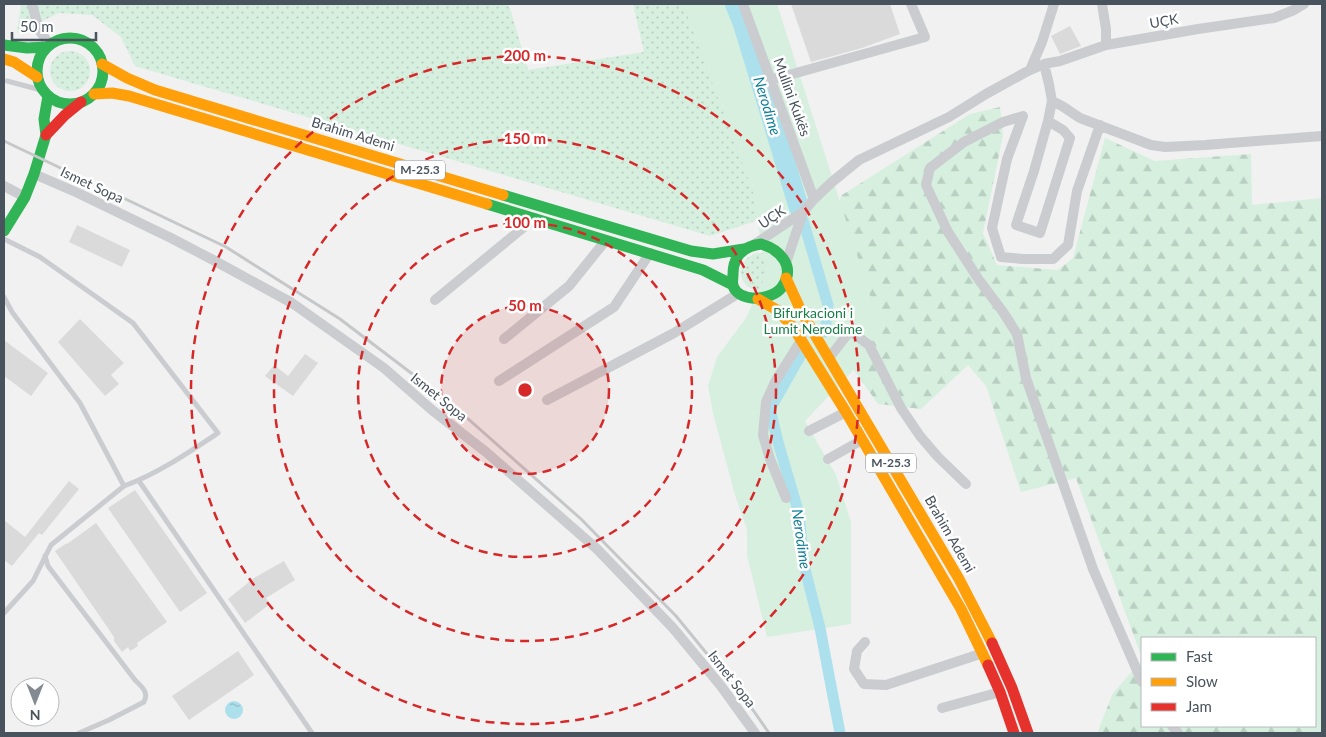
<svg xmlns="http://www.w3.org/2000/svg" width="1326" height="737" font-family="Lato,sans-serif">
<style>
.grass{fill:url(#grass-dots)}
.forest{fill:url(#forest-firs)}
.park{fill:#d6efdf}
.water{fill:url(#water-ripples)}
.lines{fill:none;stroke-linecap:round;stroke-linejoin:round}
.canal{stroke:#ace0ec;stroke-width:11}
.river{stroke:#ace0ec;stroke-width:20}
.building{fill:#dadadb}
.lane{stroke:#cacccf;stroke-width:5}
.street{stroke:#cacccf;stroke-width:10}
.fast{stroke:#30b455;stroke-width:11}
.slow{stroke:#ff9f0a;stroke-width:11}
.jam{stroke:#e5322d;stroke-width:11}
.rail{stroke:#c5c7c9;stroke-width:3}
.ring{fill:none;stroke:#d62828;stroke-width:2.5;stroke-dasharray:9 6}
.labels{text-anchor:middle;stroke-width:5;stroke-linejoin:round;paint-order:stroke}
.shield{fill:#fff;stroke:#7f878e;stroke-width:1}
.shield-label{font-size:12px;font-weight:bold;fill:#48535d}
.street-label{font-size:14px;fill:#48535d;stroke:#fff}
.park-label{font-size:14px;fill:#1a7d49;stroke:#fff}
.water-label{font-size:15px;font-style:italic;fill:#117e98;stroke:#fff}
.centre{fill:#d62828;stroke:#fff;stroke-width:2.5}
.ring-label{font-size:15px;text-anchor:middle;font-weight:bold;fill:#d62828;stroke:#fff;stroke-width:5;stroke-linejoin:round;paint-order:stroke}
</style>
<defs>
<pattern id="grass-dots" width="8" height="8" patternUnits="userSpaceOnUse" patternTransform="scale(1.25)"><rect width="8" height="8" fill="#d6efdf"/><path d="M2 2h.1M6 6h.1" fill="none" stroke="#b9cfc2" stroke-width="1.8" stroke-linecap="round"/></pattern>
<pattern id="forest-firs" width="22" height="20" patternUnits="userSpaceOnUse" patternTransform="scale(1.25)"><rect width="22" height="20" fill="#d6efdf"/><path d="M5 1l3.5 6h-7zM16 11l3.5 6h-7z" fill="#b9cfc2"/></pattern>
<pattern id="water-ripples" width="26" height="14" patternUnits="userSpaceOnUse" patternTransform="scale(1.25)"><rect width="26" height="14" fill="#ace0ec"/><path d="M2 4q2-2 4 0t4 0M15 11q2-2 4 0t4 0" fill="none" stroke="#8eb8c2"/></pattern>
</defs>
<rect width="100%" height="100%" fill="#f1f1f1"/>
<path class="grass" d="M21 4H507L510 8 528 70 644 52 633 4H718L783 212 710 236 135 66 121 37 92 15 59 13 17 33Z
M50 71a20 20 0 1 1 40 0a20 20 0 1 1-40 0Z
M756 253H763L774 259 760 291C736 288 734 261 756 253Z"/>
<path class="forest" d="M1000 107 1003 135 983 233 997 265 1058 270 1073 258 1105 138 1155 161 1251 154 1252 205 1322 198V733H1099L1098 731 1113 693 1142 660V726H1315V638H1142V658L1076 478 1021 492 986 386 968 365 921 409 878 404 843 355 828 225 842 195 970 114Z"/>
<path class="park" d="M683 4H777L880 327 863 360 805 421 836 475 851 522V624L767 637 747 555V529L735 495 713 413 708 386 717 357 746 318 766 274 753 192Z"/>
<path class="water" d="M225 710a9 9 0 1 1 18 0a9 9 0 1 1-18 0Z"/>
<g class="lines">
<path class="canal" d="M803 220 828 305 825 332
M802 353 770 409 778 442 799 514 804 565 820 628 840 733"/>
<path class="river" d="M735 4 743 24 799 208"/>
</g>
<path class="building" d="M791 4H890L900 34 862 48 811 62Z
M1070 26 1081 46 1060 54 1051 36Z
M77 225 130 250 122 267 69 242Z
M80 319 124 363 111 375 119 384 105 396 58 342Z
M4 340 48 373 31 396 4 376Z
M305 354 318 363 293 396 265 376 274 365 288 376Z
M69 481 79 489 42 535 39 533 12 566 4 560V520L25 537Z
M135 490 207 593 180 612 108 508Z
M96 523 167 622 137 643 138 646 130 651 128 647 122 652 114 641V637L55 551 67 543V544Z
M284 561 295 580 266 598 270 604 245 623 228 599 254 578Z
M238 651 254 675 189 720 172 696Z"/>
<g class="lines">
<path class="lane" d="M7 81 41 90
M4 239 40 257 133 323 218 433C188 453 157 474 124 486
M4 297 12 312 80 403 124 486 51 545 33 581 4 613
M139 481 312 733
M45 556 48 566 135 680C142 687 149 692 144 702L109 720 79 733"/>
<path class="street" d="M32 4 39 30 50 45
M743 4 814 199
M1102 4 1106 29V45
M1044 64 1049 84 1052 101 1048 121 1034 171 1016 225 1040 233 1070 138 1063 130 1048 121
M1030 70 1042 42 1054 4
M771 80 925 37 911 4
M1052 101 1062 106 1080 118 1151 145 1165 147 1205 145 1322 136
M1100 125 1077 191 1068 245 1053 259H1023L1001 257 992 228 1007 159 1023 116 1003 122 964 142 930 168 926 185 948 232 979 280 1003 312 1017 334 1026 378 1093 569 1142 682
M34 174 78 193 171 238 215 261 292 303 384 368 432 410 486 452 597 549 673 628 721 686 755 733
M4 186 25 197
M755 244 803 212 814 199 832 182 859 160 949 117 986 94 1026 72 1044 64 1060 61 1106 45 1198 29 1274 18 1294 10 1304 4
M786 263 803 212
M435 300 535 218
M504 339 569 286 606 240
M829 358 850 331 869 345 901 408 920 436 938 457 966 484
M499 381 614 307 650 253
M547 400 674 333 739 293
M809 431 846 412
M828 459 862 440
M786 498 770 459 763 435 766 402 775 382 802 339
M865 642 857 651 854 669 864 684 886 685 983 653
M942 708 1000 692
M1172 726 1178 733"/>
<path class="fast" d="M37 71a33 33 0 1 1 66 0a33 33 0 1 1-66 0Z
M4 45 27 48 47 47
M503 195 691 251 713 254 744 249
M487 204 703 270 733 285
M4 231 25 197 34 174 46 135 44 119 48 96
M761 244C781 250 796 267 782 287 773 300 740 304 733 286 732 282 733 277 733 274 733 256 744 246 761 244Z"/>
<path class="slow" d="M4 59 14 62 37 77
M102 64 127 78 155 90 503 195
M94 94 112 93 129 96 487 204
M786 278 802 313 959 579 992 643
M758 299 777 310 793 327 846 412 961 609 988 665"/>
<path class="jam" d="M46 135 65 115 81 102
M992 643 1012 688 1028 733
M988 665 1000 692 1014 733"/>
<path class="rail" d="M4 141 226 247 340 319 448 401 581 519 676 616 753 710 769 733"/>
</g>
<circle cx="525" cy="390" r="84" fill="#d62828" fill-opacity=".12"/>
<g class="ring">
<circle cx="525" cy="390" r="84"/>
<circle cx="525" cy="390" r="167"/>
<circle cx="525" cy="390" r="251"/>
<circle cx="525" cy="390" r="334"/>
</g>
<g class="labels">
<g class="shield">
<rect x="395" y="160.5" width="50" height="19" rx="4"/>
<rect x="866" y="453.5" width="50" height="19" rx="4"/>
</g>
<g class="shield-label">
<text x="420" y="174">M-25.3</text>
<text x="891" y="467">M-25.3</text>
</g>
<g class="street-label">
<text transform="translate(1164 21) rotate(-10)" y="5">UÇK</text>
<text transform="translate(792 97) rotate(70)" y="5">Mullini Kukës</text>
<text transform="translate(353 134) rotate(17)" y="5">Brahim Ademi</text>
<text transform="translate(92 185) rotate(25)" y="5">Ismet Sopa</text>
<text transform="translate(772 217) rotate(-34)" y="5">UÇK</text>
<text transform="translate(439 397) rotate(39)" y="5">Ismet Sopa</text>
<text transform="translate(950 534) rotate(60)" y="5">Brahim Ademi</text>
<text transform="translate(732 679) rotate(52)" y="5">Ismet Sopa</text>
</g>
<g class="park-label">
<text x="813" y="318">Bifurkacioni i<tspan x="813" dy="16">Lumit Nerodime</tspan></text>
</g>
<g class="water-label">
<text transform="translate(767 106) rotate(73)" y="5">Nerodime</text>
<text transform="translate(801 539) rotate(82)" y="5">Nerodime</text>
</g>
</g>
<circle cx="525" cy="390" r="8" class="centre"/>
<g class="ring-label">
<text x="525" y="61">200 m</text>
<text x="525" y="144">150 m</text>
<text x="525" y="228">100 m</text>
<text x="525" y="311">50 m</text>
</g>
<rect width="1326" height="737" fill="none" stroke="#48535d" stroke-width="10"/>
<rect x="1141" y="637" width="175" height="90" fill="#ffffff" stroke="#b6babe"/>
<rect x="1151" y="653" width="25" height="8" fill="#30b455" stroke="#b6babe"/>
<text x="1186" y="662" font-size="15" fill="#48535d">Fast</text>
<rect x="1151" y="678" width="25" height="8" fill="#ff9f0a" stroke="#b6babe"/>
<text x="1186" y="687" font-size="15" fill="#48535d">Slow</text>
<rect x="1151" y="703" width="25" height="8" fill="#e5322d" stroke="#b6babe"/>
<text x="1186" y="712" font-size="15" fill="#48535d">Jam</text>
<g transform="translate(35 702) rotate(180)"><circle r="24" fill="#ffffff" stroke="#b6babe"/>
<path d="M0-4L9 19L0 12L-9 19Z" fill="#838a91"/>
<text y="-8" font-size="14" font-weight="bold" text-anchor="middle" fill="#48535d">N</text>
</g>
<path d="M12 32v8h84v-8" fill="none" stroke="#48535d" stroke-width="2.5"/>
<text x="20" y="32" font-size="15" fill="#48535d" stroke="#ffffff" stroke-width="4" paint-order="stroke">50 m</text>
</svg>
